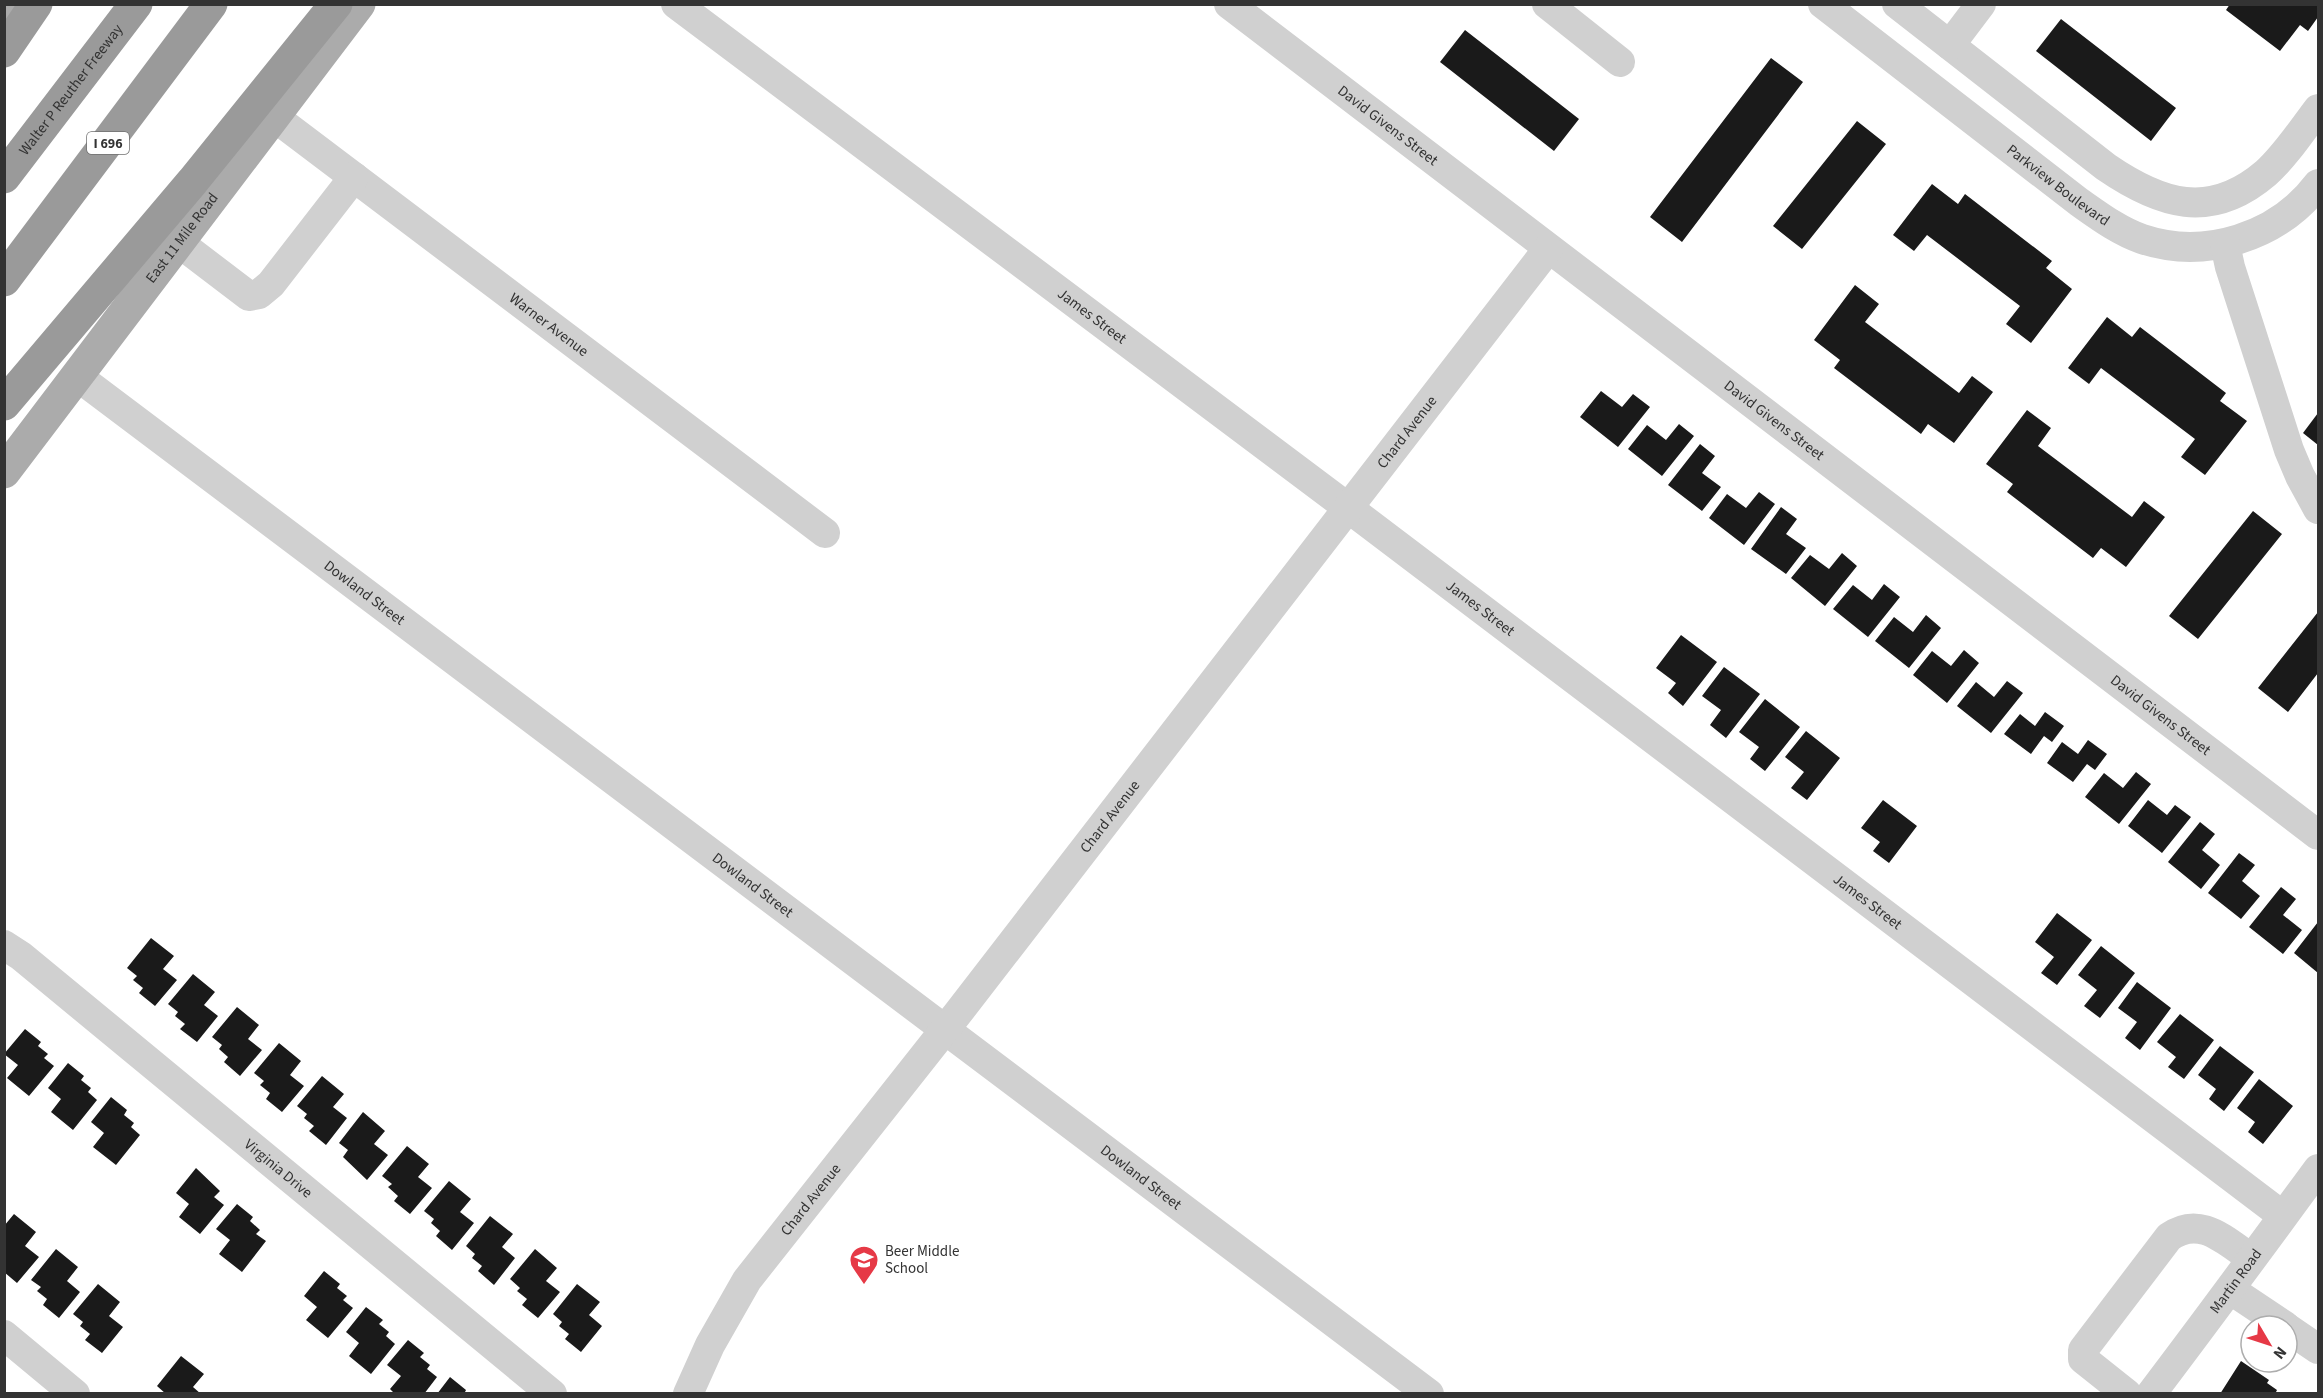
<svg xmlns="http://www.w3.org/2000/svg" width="2323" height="1398" font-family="'Source Sans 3',sans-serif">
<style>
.building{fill:#1a1a1a}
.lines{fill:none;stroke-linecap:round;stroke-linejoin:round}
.minor{stroke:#d0d0d0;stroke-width:30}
.major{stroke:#ababab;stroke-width:33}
.highway{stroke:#9a9a9a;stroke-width:33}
.labels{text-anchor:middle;stroke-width:6;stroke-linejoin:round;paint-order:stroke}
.shield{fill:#fff;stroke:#707070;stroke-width:1.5}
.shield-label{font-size:14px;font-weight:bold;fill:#333}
.street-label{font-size:15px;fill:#333;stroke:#fff}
.poi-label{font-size:15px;fill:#333;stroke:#fff;text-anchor:start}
</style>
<rect width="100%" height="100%" fill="#fff"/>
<path class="building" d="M2230 4H2318V17L2308 31 2300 25 2280 51 2226 10Z
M2061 19 2176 108 2151 141 2036 51Z
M1465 30 1579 119 1554 151 1440 62Z
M1771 58 1803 82 1682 242 1650 217Z
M1857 121 1886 144 1802 249 1773 226Z
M1932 184 1958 204 1965 194 2052 261 2046 268 2072 289 2031 343 2006 324 2020 306 1927 235 1914 251 1893 235Z
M1855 285 1879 304 1865 322 1959 393 1972 376 1993 392 1954 443 1928 424 1921 434 1834 368 1840 360 1814 340Z
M2107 317 2132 337 2140 327 2226 393 2220 401 2247 421 2205 475 2181 457 2195 439 2101 368 2089 384 2068 368Z
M1601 391 1622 407 1633 394 1650 407 1618 447 1580 417Z
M2027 410 2051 428 2038 446 2132 517 2144 501 2165 517 2126 567 2101 548 2093 558 2007 492 2013 484 1986 464Z
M2318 413V445L2303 433Z
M1679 424 1694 436 1662 476 1628 449 1647 425 1666 440Z
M1700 444 1715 456 1702 473 1721 487 1702 511 1668 485Z
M1759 492 1775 504 1744 545 1709 518 1727 494 1746 508Z
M1781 507 1797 519 1786 534 1806 548 1786 574 1751 549Z
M2253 511 2282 534 2198 639 2169 616Z
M1842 553 1857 566 1825 606 1791 578 1810 555 1829 569Z
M1884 584 1900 597 1868 637 1833 609 1853 585 1872 600Z
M2318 612V673L2288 712 2258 688Z
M1926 615 1941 628 1909 668 1875 641 1894 617 1913 632Z
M1681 635 1717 662 1683 706 1668 693 1676 683 1656 668Z
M1964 650 1979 663 1947 703 1913 675 1932 651 1951 666Z
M1724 667 1760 694 1726 738 1710 725 1721 710 1702 696Z
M2007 681 2023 693 1991 733 1957 706 1976 682 1994 697Z
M1765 699 1800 727 1765 771 1750 759 1759 747 1739 732Z
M2045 712 2064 726 2052 742 2044 736 2031 754 2004 734 2020 714 2035 726Z
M1806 731 1840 758 1807 800 1791 788 1804 772 1785 757Z
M2088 740 2107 754 2095 770 2087 764 2073 782 2047 763 2062 742 2078 754Z
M2136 772 2151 784 2119 824 2085 797 2104 773 2123 788Z
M1883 800 1917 826 1889 863 1873 851 1880 842 1861 828Z
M2148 800 2167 815 2175 805 2191 817 2162 853 2128 826Z
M2200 822 2215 834 2202 850 2220 865 2201 889 2168 862Z
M2239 853 2255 865 2242 881 2260 896 2241 919 2208 893Z
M2281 887 2296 899 2283 915 2302 930 2283 954 2249 927Z
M2057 913 2092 940 2057 985 2041 973 2054 957 2035 942Z
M2318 922V973L2294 953Z
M151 938 174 956 163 969 177 980 155 1006 139 993 143 988 133 980 137 976 127 968Z
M2101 946 2135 973 2100 1018 2084 1006 2097 990 2078 975Z
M193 974 215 992 204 1005 218 1016 197 1042 180 1029 185 1024 175 1016 178 1012 168 1004Z
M2137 982 2171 1008 2140 1050 2125 1038 2137 1022 2118 1008Z
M237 1007 259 1025 248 1039 262 1050 240 1076 224 1062 228 1057 219 1049 222 1045 212 1037Z
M2180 1014 2214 1040 2184 1079 2168 1067 2176 1057 2157 1042Z
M25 1029 41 1042 38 1046 48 1054 44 1058 54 1066 29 1096 7 1078 18 1065 4 1054Z
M279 1043 301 1061 290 1075 304 1086 282 1112 266 1099 270 1093 260 1085 264 1081 254 1073Z
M2220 1046 2254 1072 2224 1111 2209 1099 2216 1089 2198 1075Z
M68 1063 84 1076 81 1080 91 1088 88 1092 97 1100 73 1130 51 1112 61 1099 48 1088Z
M322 1076 344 1094 333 1107 347 1118 326 1145 309 1131 314 1126 304 1118 307 1114 297 1106Z
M2259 1079 2293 1106 2263 1144 2248 1132 2255 1122 2237 1108Z
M111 1097 127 1110 124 1115 134 1123 131 1127 140 1135 116 1165 93 1147 104 1133 91 1122Z
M363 1112 385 1131 374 1144 388 1155 367 1180 343 1157 348 1150 339 1143Z
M407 1146 429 1164 418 1177 432 1188 410 1214 394 1201 398 1196 388 1187 392 1184 382 1176Z
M196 1168 220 1191 214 1197 224 1205 200 1234 179 1217 189 1204 176 1193Z
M449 1181 471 1199 460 1212 474 1223 452 1250 436 1236 440 1231 431 1223 434 1219 424 1211Z
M237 1204 253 1217 250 1221 260 1230 256 1234 266 1241 242 1272 219 1254 230 1240 216 1229Z
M14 1214 36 1232 25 1246 39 1257 17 1283 4 1272V1226Z
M490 1216 513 1234 502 1247 515 1258 494 1285 478 1271 482 1266 472 1258 475 1254 466 1246Z
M56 1249 78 1267 67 1281 80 1292 59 1318 43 1305 47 1299 37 1291 41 1287 31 1280Z
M535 1249 557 1268 546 1281 560 1292 538 1318 522 1305 527 1299 517 1291 520 1288 510 1279Z
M324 1271 340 1284 337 1288 347 1296 343 1300 353 1308 328 1338 306 1320 317 1307 304 1296Z
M98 1284 120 1302 109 1316 123 1327 102 1353 85 1340 90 1334 80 1326 83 1322 73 1314Z
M577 1284 600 1302 589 1315 602 1326 581 1352 565 1339 569 1334 559 1326 562 1322 553 1314Z
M366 1307 383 1320 379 1324 389 1332 386 1336 395 1344 371 1374 349 1356 359 1343 346 1332Z
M408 1340 424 1353 420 1357 430 1365 427 1369 437 1377 424 1394H395L390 1389 401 1376 387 1365Z
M181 1356 204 1374 193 1387 201 1394H166L157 1386Z
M2241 1361 2269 1380 2267 1383 2277 1390 2275 1394H2220Z
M450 1377 466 1390 464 1394H437Z"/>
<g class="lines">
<g class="minor">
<path id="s1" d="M676 4 1347 507 2283 1216"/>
<path id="s2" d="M1229 4 2318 835"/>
<path d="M1547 4 1620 62"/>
<path id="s3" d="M1823 4 2079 202C2099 216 2119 231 2142 239 2205 260 2278 237 2318 184"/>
<path d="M1897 4 2106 167C2160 204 2210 221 2266 173 2286 155 2302 130 2318 109"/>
<path d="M1950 45 1981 4"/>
<path id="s4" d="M273 116 825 533"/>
<path d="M178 242 249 296 259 294 271 284 354 177"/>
<path d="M2225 244 2230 267 2289 450 2300 476 2318 509"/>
<path id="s5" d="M77 376 1429 1394"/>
<path id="s6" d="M4 945 21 956 552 1394"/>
<path d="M2231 1290 2285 1326"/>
<path d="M2287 1328 2318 1349"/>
<path d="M4 1335 75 1394"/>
<path id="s7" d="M688 1394 710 1345 747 1280 958 1013 1548 249"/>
<path d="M2127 1394 2083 1359V1350L2169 1237C2200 1215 2224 1240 2251 1258"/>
<path id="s8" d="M2151 1394C2208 1319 2263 1244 2318 1169"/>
</g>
<g class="major">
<path d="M4 8 7 4"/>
<path id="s9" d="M4 472 359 4"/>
</g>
<g class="highway">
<path d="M4 51 36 4"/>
<path id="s10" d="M4 177 136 4"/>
<path d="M4 280 211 4"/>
<path d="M4 404 193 181 336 4"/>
</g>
</g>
<defs>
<g id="school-pin" transform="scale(1.5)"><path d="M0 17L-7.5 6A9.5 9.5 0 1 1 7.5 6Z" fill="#e63946" stroke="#fff"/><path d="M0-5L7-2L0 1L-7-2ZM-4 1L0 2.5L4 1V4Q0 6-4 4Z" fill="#fff"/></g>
</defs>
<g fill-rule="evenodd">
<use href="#school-pin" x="864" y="1260"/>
</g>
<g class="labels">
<rect class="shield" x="87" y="132" width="42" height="22" rx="4.5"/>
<g class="shield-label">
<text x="108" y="148">I 696</text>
</g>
<g class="street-label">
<text dy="5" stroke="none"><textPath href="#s10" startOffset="110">Walter P Reuther Freeway</textPath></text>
<text dy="5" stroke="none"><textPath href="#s2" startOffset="200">David Givens Street</textPath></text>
<text dy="5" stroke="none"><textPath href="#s3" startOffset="297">Parkview Boulevard</textPath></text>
<text dy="5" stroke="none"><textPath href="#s9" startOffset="294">East 11 Mile Road</textPath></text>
<text dy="5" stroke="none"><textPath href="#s1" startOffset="520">James Street</textPath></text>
<text dy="5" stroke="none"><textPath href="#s4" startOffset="346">Warner Avenue</textPath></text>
<text dy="5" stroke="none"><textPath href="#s2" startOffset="686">David Givens Street</textPath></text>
<text dy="5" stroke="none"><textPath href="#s7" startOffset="1203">Chard Avenue</textPath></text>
<text dy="5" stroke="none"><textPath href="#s5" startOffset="360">Dowland Street</textPath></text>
<text dy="5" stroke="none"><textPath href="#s1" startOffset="1006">James Street</textPath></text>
<text dy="5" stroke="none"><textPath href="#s2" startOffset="1172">David Givens Street</textPath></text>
<text dy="5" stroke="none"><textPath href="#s7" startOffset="717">Chard Avenue</textPath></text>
<text dy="5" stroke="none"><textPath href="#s5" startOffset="846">Dowland Street</textPath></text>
<text dy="5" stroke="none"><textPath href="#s1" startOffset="1492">James Street</textPath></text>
<text dy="5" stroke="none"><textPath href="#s6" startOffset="354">Virginia Drive</textPath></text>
<text dy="5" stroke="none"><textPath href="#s5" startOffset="1332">Dowland Street</textPath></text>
<text dy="5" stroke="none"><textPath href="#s7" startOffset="231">Chard Avenue</textPath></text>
<text dy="5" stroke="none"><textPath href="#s8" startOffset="141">Martin Road</textPath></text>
</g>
<g class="poi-label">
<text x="885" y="1256">Beer Middle<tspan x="885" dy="17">School</tspan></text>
</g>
</g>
<rect width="2323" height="1398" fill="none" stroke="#333333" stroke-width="12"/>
<g transform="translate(2269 1344) rotate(129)"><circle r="28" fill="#ffffff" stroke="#adadad" stroke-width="1.5"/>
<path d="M0-4.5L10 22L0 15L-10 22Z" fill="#e63946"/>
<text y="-9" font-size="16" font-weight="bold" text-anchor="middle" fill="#333333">N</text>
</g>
</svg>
